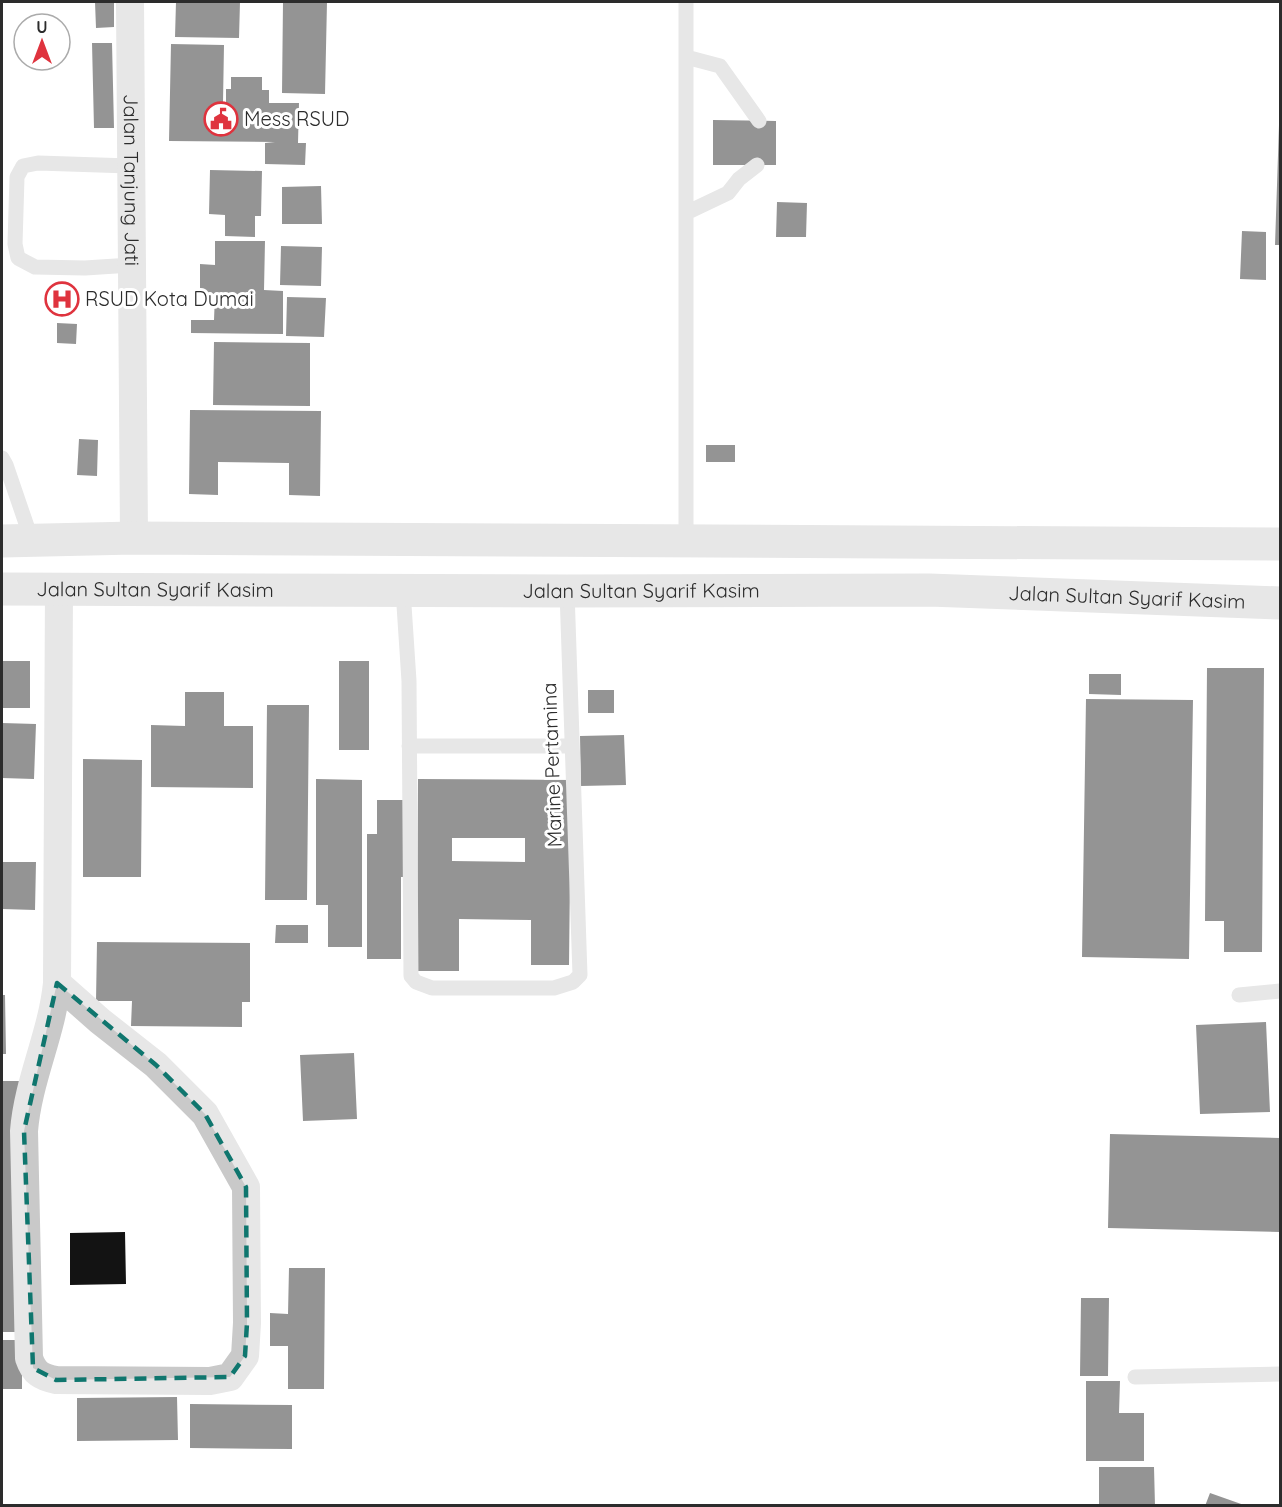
<svg xmlns="http://www.w3.org/2000/svg" width="1282" height="1507" font-family="Quicksand,sans-serif">
<style>
.building{fill:#131313;fill-rule:evenodd}
.lines{fill:none;stroke-linecap:round;stroke-linejoin:round}
.service{stroke:#c9c9c9;stroke-width:15}
.minor{stroke:#c9c9c9;stroke-width:28}
.tertiary{stroke:#c9c9c9;stroke-width:33}
.marked{fill:none;stroke:#0f766e;stroke-width:4.5;stroke-dasharray:12 8;stroke-linejoin:round}
.labels{text-anchor:middle;stroke-width:6;stroke-linejoin:round;paint-order:stroke}
.poi-label{font-size:20px;fill:#2c2c2c;stroke:#fff;text-anchor:start}
.street-label{font-size:20px;fill:#2c2c2c;stroke:#fff}
</style>
<rect width="100%" height="100%" fill="#fff"/>
<path class="building" d="M95 2H114V27L96 28Z
M176 2H240L239 38 175 37Z
M283 2H327L325 94 282 93Z
M92 43H112L114 128H94Z
M171 44 224 45 223 102H226V89H231V77H262V90H269V103H299L298 143H306L305 165 265 164V143L275 142 169 141Z
M713 120 776 121V165H713Z
M1279 125H1280V245H1275Z
M210 170 262 171 261 216H255V237L225 236V215L209 214Z
M321 186 322 224H282V187Z
M777 202 807 203 806 237H776Z
M1242 231 1266 232V280L1240 279Z
M215 241H265L264 290 283 291V334L191 333V320H214L215 294 200 293V264L215 265Z
M281 246 322 247 321 286 280 285Z
M287 297 326 298 324 337 286 336Z
M57 323 77 324 76 344 57 343Z
M214 342 310 343V406L213 405Z
M190 410 321 411 320 496 289 495V463L218 462V495L189 494Z
M79 439 98 440 97 476 77 475Z
M706 445H735V462H706Z
M2 661H30V708H2Z
M339 661H369V750H339Z
M1207 668H1264L1262 952H1224V921H1205Z
M1089 674H1121V695L1089 694Z
M588 690H614V713H588Z
M185 692H224V726H253V788L151 787V725L185 726Z
M1086 699 1193 700 1189 959 1082 957Z
M267 705H309L307 900H265Z
M2 723 36 724 34 779 2 778Z
M624 735 626 785 581 786 580 736Z
M83 759 142 760 141 877H83Z
M316 779 362 780V947H328V905H316Z
M418 779 571 780 569 965H531V920L459 919V971H417ZM452 838H525V862L452 861Z
M377 800H405V877H401V959H367V834H377Z
M2 862H36L35 910 2 909Z
M276 925H308V943H275Z
M97 942 250 943V1002H242V1027L131 1026 132 1001H96Z
M2 995H5L6 1054H2Z
M1266 1022 1270 1112 1200 1114 1196 1025Z
M354 1053 357 1119 303 1121 300 1055Z
M2 1081H20V1332H2Z
M1110 1134 1280 1138V1232L1108 1228Z
M125 1232 126 1284 70 1285V1233Z
M289 1268H325L324 1389H288V1346H270V1313L288 1314Z
M1081 1298H1109L1108 1376H1080Z
M2 1340H22V1389H2Z
M1086 1381H1120L1119 1413H1144V1461H1086Z
M177 1397 178 1440 77 1441V1398Z
M190 1404 292 1405V1449L190 1448Z
M1099 1467H1154L1155 1506H1099Z
M1210 1493 1244 1505V1506H1205Z"/>
<g class="lines">
<path class="service" d="M686 2V541
M686 57 720 66 759 121
M130 166 38 163 23 166 17 177 15 244 18 258 35 267 85 268 131 265
M686 213 728 193 739 179 757 165
M2 458 6 465 32 541
M403 590 409 681 411 976 416 982 432 988H554L573 982 580 975 567 591
M409 746H572
M1239 995 1280 991
M1135 1377 1280 1374"/>
<g class="minor">
<path id="s1" d="M130 2 134 538"/>
<path d="M57 983 100 1021 156 1065 205 1114 246 1187 247 1323 245 1356 230 1377 210 1381 56 1380C41 1377 34 1373 29 1358L24 1131C28 1080 52 1034 57 983L59 589"/>
</g>
<g class="tertiary">
<path d="M2 541 134 538 1280 544"/>
<path id="s2" d="M2 589 567 591 929 590 1280 603"/>
</g>
</g>
<path d="M0 0H1282V1507H0ZM57 983 156 1065 205 1114 246 1187 247 1323 245 1356 230 1377 56 1380 33 1368 24 1131Z" fill="#fff" fill-opacity=".55" fill-rule="evenodd"/>
<path class="marked" d="M57 983 156 1065 205 1114 246 1187 247 1323 245 1356 230 1377 56 1380 33 1368 24 1131Z"/>
<defs>
<g id="civic-ring" transform="scale(1.725)"><circle r="9.5" fill="#fff" stroke="#df333e" stroke-width="1.5"/><path d="M-.6-6.5H3V-4.5H.6V-3L4-1V1h2V6H-6V1h2V-1L-.6-3ZM-1.2 2.5V6h2.4V2.5Z" fill="#df333e"/></g>
<g id="hospital-ring" transform="scale(1.725)"><circle r="9.5" fill="#fff" stroke="#df333e" stroke-width="1.5"/><path d="M-5-5h3v3.5h4V-5h3V5h-3V1.5h-4V5h-3Z" fill="#df333e"/></g>
</defs>
<g fill-rule="evenodd">
<use href="#civic-ring" x="221" y="119"/>
<use href="#hospital-ring" x="62" y="299"/>
</g>
<g class="labels">
<g class="poi-label">
<text x="244" y="126">Mess RSUD</text>
<text x="85" y="306">RSUD Kota Dumai</text>
</g>
<g class="street-label">
<text dy="7" stroke="none"><textPath href="#s1" startOffset="178">Jalan Tanjung Jati</textPath></text>
<text dy="7" stroke="none"><textPath href="#s2" startOffset="153">Jalan Sultan Syarif Kasim</textPath></text>
<text dy="7" stroke="none"><textPath href="#s2" startOffset="639">Jalan Sultan Syarif Kasim</textPath></text>
<text dy="7" stroke="none"><textPath href="#s2" startOffset="1125">Jalan Sultan Syarif Kasim</textPath></text>
<text transform="translate(552 765) rotate(-92)" y="7">Marine Pertamina</text>
</g>
</g>
<rect width="1282" height="1507" fill="none" stroke="#2c2c2c" stroke-width="6"/>
<g transform="translate(42 42)"><circle r="28" fill="#ffffff" stroke="#ababab" stroke-width="1.5"/>
<path d="M0-4.5L10 22L0 15L-10 22Z" fill="#df333e"/>
<text y="-9" font-size="16" font-weight="bold" text-anchor="middle" fill="#2c2c2c">U</text>
</g>
</svg>
